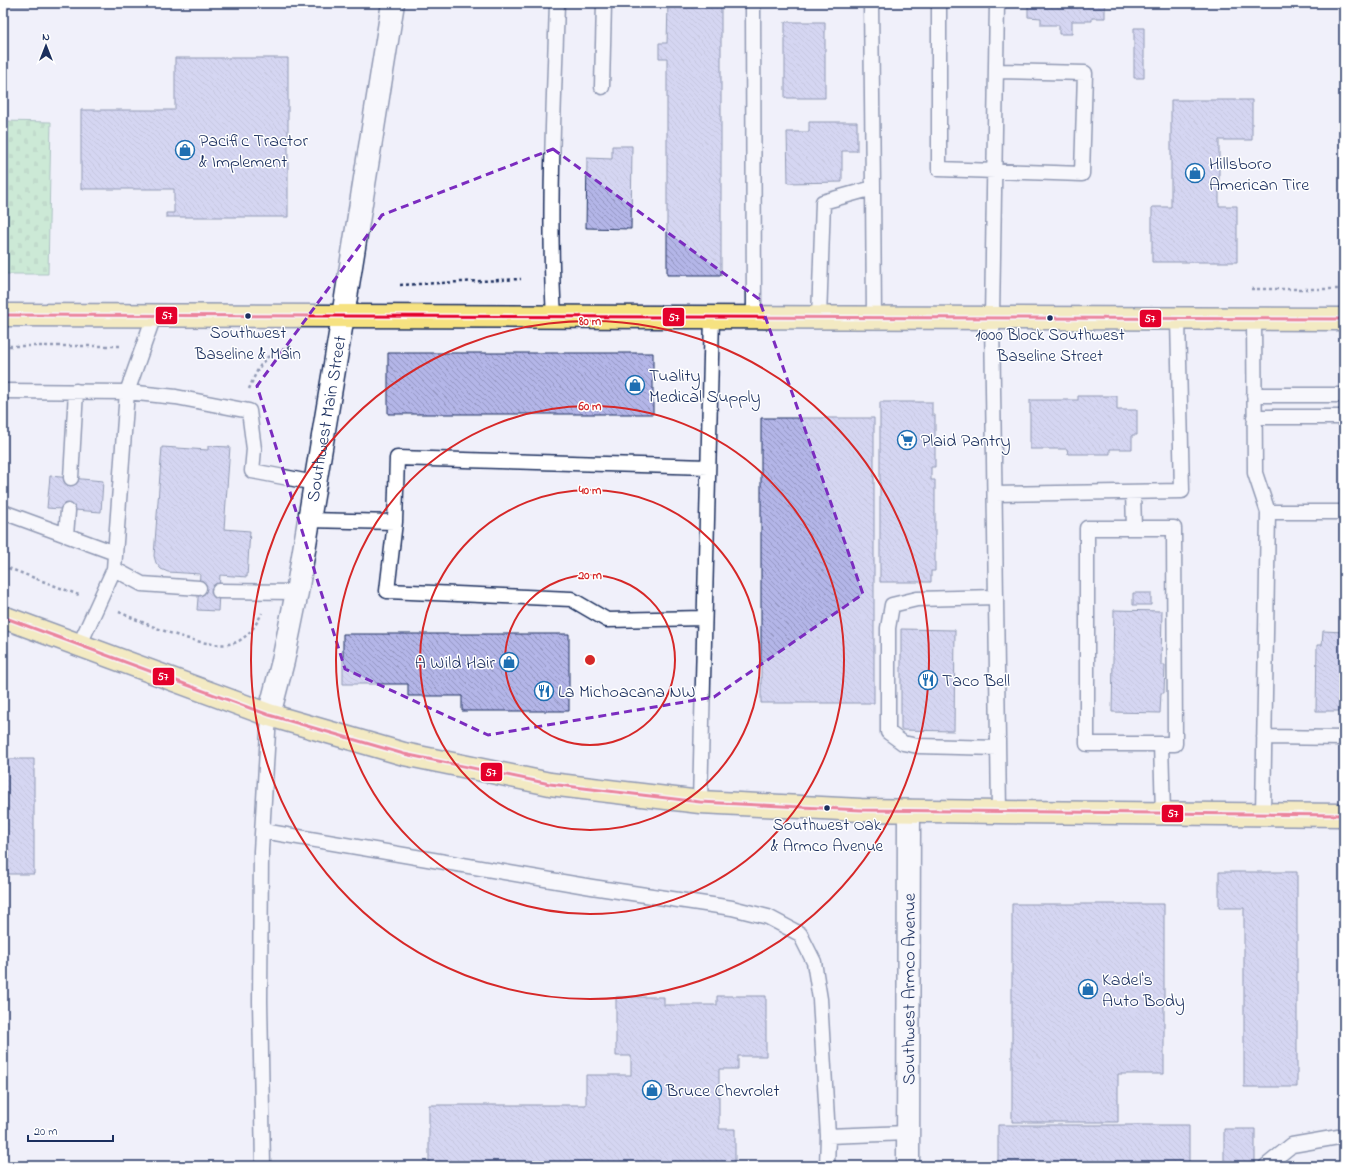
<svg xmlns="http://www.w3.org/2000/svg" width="1347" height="1169" font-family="'Indie Flower',sans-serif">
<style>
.cemetery{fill:url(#cemetery-stones);stroke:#5d8884}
.building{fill:url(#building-back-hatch);stroke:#1b2f5e}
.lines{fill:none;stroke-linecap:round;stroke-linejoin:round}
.service-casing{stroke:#1b2f5e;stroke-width:17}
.tertiary-casing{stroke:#1b2f5e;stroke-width:25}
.trunk-casing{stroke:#1b2f5e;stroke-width:25}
.path{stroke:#1b2f5e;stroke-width:2.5;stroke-dasharray:3 3;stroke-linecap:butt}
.service{stroke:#fff;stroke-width:14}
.tertiary{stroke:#fff;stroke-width:22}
.trunk{stroke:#f6e281;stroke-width:22}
.bus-1-casing{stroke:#fff;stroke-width:6}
.bus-1{stroke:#e4002b;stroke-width:3}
.marked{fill:none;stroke:#7b2cbf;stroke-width:3;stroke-dasharray:8 5;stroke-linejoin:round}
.ring{fill:none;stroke:#d62828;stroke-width:2}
.bus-dot{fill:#1b2f5e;stroke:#fff;stroke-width:1.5}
.labels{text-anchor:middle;stroke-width:3;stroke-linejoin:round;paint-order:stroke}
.bus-label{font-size:17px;fill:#1b2f5e;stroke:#fff}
.poi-label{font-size:18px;fill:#1b2f5e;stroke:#fff;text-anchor:start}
.street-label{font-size:18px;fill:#1b2f5e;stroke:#fff}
.centre{fill:#d62828;stroke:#fff;stroke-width:2}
.ring-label{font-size:12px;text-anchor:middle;font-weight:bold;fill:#d62828;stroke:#fff;stroke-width:3;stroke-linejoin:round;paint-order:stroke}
.line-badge{stroke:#fff;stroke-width:1.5}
.badge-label{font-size:11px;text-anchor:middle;font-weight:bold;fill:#fff}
</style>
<defs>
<pattern id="cemetery-stones" width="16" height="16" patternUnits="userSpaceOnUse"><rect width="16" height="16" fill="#9fe0aa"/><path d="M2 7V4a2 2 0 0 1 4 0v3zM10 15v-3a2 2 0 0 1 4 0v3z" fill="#88c095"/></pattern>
<pattern id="building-back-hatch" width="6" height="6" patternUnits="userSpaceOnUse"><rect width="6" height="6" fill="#b4b6e8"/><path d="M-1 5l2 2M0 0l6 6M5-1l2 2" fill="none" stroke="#9294bf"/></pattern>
</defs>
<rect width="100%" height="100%" fill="#f0f0fa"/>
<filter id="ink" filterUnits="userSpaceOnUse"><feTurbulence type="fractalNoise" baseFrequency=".025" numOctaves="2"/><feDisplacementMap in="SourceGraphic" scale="8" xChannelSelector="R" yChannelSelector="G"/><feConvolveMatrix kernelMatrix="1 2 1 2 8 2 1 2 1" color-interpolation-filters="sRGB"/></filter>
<g filter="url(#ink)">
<path class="cemetery" d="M3 121 51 122 48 274H3Z"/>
<path class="building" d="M10 3H65V6H10Z
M668 3H721V275H667V58H659V43H667Z
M1028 3H1105V18H1092V21H1072V34H1059V25H1041V18L1028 17Z
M785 22H825V98H785Z
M1134 28H1144V78H1134Z
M175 58H288V217H166V213H174V189H81V110H175Z
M1171 100H1252V140H1219V206H1237V262H1152V207H1171Z
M809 122H857V151H842V182L788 183 787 132H809Z
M612 146H632L631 229 586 228 587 158 612 159Z
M388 353H653V414H388Z
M1078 396H1117V410H1137V435H1132V449H1110V454H1068L1067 449H1030V400H1078Z
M880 402H932V415H935V467H931V480H935V571H931V582H880Z
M761 418H874V703H761Z
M208 446 230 447 224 529 250 531 247 577 220 575 218 611 197 610 200 574 168 572 161 569 156 563 154 556 162 447 208 450Z
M50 476 103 481 101 512 47 508Z
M1133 593H1151V605H1133Z
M1114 610 1162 611 1161 665H1165L1164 693H1161L1160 713 1112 712Z
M901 629 955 630 954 731 901 730Z
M1323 631 1344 632V711H1316L1317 645H1322Z
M343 634H569V711H462V696H408V684H343Z
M3 759H34V874H3Z
M1219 872H1297V1087H1244V908H1219Z
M1012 904H1164V1074H1118V1122H1012Z
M717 996H766V1056H738V1069H719V1129H735V1166H429V1105H586V1075H631V1056H616V997H664V1005H717Z
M998 1125H1189V1166H1041V1164H998Z
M1224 1129H1255V1166H1224Z"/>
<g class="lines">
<g class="service-casing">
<path id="service" d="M753 3 754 318
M939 3V169L1082 174 1085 73 997 71
M997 3 992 318 999 812
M602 87 604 3
M873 188 874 318
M554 317C548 212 554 107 557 3
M819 318 823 202 873 188 871 3
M1254 319 1255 473 1268 512
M3 391 127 392 176 397 249 411 254 449 252 471 315 483
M1254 395H1344
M1254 417H1344
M71 478 76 391
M1133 492 1134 528
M995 494 1182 491 1178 319
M3 512 115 553
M308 520 395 522 397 458 708 467
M395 522 387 591 571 599 607 620 704 618
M1087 528H1174L1175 744H1087Z
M66 535 68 511
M114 569 142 584 199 588
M219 591 297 592
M996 597 917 599 892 605 888 628V732L903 743 918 746 998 748
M79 646 114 569 127 392 154 316
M1264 737 1344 738
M1161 744 1163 813
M700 802 712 317
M1263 814 1268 512H1344
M263 831 592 887 732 908 768 917 800 934 814 962 820 999 828 1136
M263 1166 260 1001 261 851 269 715
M827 1166 828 1136 908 1133
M1266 1166 1292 1145 1344 1136"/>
</g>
<g class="tertiary-casing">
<g id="tertiary">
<path id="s1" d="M269 715 283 661 297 592 343 316 393 3"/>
<path id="s2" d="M908 1166 909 811"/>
</g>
</g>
<g class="trunk-casing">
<path id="trunk" d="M3 315 1344 319
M3 617 269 715 404 754 550 784 700 802 861 810 999 812 1344 815"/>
</g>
<path class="path" d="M400 285 521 279
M1251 289H1344
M3 346H120
M249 389C255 375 261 359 275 352 280 350 286 349 291 347
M3 566 79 595
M119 612C144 623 213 655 239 641 250 634 256 625 262 613"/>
<use href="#service" class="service"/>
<use href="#tertiary" class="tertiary"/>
<use href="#trunk" class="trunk"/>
<g class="bus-1-casing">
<path id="bus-1" d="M3 315 1344 319
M3 617 269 715 404 754 550 784 700 802 861 810 1344 815"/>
</g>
<use href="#bus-1" class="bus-1"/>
</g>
</g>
<path d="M0 0H1347V1169H0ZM553 149 759 299 863 594 714 697 488 735 345 669 257 386 382 215Z" fill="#f0f0fa" fill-opacity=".55" fill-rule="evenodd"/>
<path class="marked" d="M553 149 759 299 863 594 714 697 488 735 345 669 257 386 382 215Z"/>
<g class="ring">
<circle cx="590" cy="660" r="85"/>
<circle cx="590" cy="660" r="170"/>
<circle cx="590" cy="660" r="254"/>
<circle cx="590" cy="660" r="339"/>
</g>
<defs>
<g id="shop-ring" transform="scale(1)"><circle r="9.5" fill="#fff" stroke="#1f6fb2" stroke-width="1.5"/><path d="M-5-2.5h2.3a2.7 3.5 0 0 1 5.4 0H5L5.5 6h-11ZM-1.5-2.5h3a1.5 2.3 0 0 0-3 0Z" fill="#1f6fb2"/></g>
<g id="supermarket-ring" transform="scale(1)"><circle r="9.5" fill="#fff" stroke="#1f6fb2" stroke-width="1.5"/><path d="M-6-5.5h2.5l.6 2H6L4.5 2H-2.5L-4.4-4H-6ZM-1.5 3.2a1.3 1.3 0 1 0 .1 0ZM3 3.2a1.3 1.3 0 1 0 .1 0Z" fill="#1f6fb2"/></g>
<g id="restaurant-ring" transform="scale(1)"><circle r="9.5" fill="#fff" stroke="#1f6fb2" stroke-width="1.5"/><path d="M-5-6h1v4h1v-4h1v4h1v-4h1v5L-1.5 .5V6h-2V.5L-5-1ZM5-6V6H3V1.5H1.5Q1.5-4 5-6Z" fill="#1f6fb2"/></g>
</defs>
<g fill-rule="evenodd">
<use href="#shop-ring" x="185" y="150"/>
<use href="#shop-ring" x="1195" y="173"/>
<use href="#shop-ring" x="635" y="385"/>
<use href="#supermarket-ring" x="907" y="440"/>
<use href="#shop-ring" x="509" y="662"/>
<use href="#restaurant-ring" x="928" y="680"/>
<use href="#restaurant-ring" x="544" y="691"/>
<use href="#shop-ring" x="1088" y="989"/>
<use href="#shop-ring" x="652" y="1090"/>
</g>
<g class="bus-dot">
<circle cx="248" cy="316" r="3.5"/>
<circle cx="1050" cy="318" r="3.5"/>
<circle cx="827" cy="808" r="3.5"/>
</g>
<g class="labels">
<g class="bus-label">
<text x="248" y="338">Southwest<tspan x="248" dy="21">Baseline &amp; Main</tspan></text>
<text x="1050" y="340">1000 Block Southwest<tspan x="1050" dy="21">Baseline Street</tspan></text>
<text x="827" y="830">Southwest Oak<tspan x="827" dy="21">&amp; Armco Avenue</tspan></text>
</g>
<g class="poi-label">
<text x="199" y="146">Pacific Tractor<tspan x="199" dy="21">&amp; Implement</tspan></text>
<text x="1209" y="169">Hillsboro<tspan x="1209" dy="21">American Tire</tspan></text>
<text x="649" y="381">Tuality<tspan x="649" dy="21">Medical Supply</tspan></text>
<text x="921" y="446">Plaid Pantry</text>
<text x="495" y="668" text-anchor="end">A Wild Hair</text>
<text x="942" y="686">Taco Bell</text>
<text x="558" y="697">La Michoacana NW</text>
<text x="1102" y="985">Kadel's<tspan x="1102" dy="21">Auto Body</tspan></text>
<text x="666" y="1096">Bruce Chevrolet</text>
</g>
<g class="street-label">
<text dy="6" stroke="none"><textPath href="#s1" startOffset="302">Southwest Main Street</textPath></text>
<text dy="6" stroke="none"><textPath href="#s2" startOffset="177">Southwest Armco Avenue</textPath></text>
</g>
</g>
<circle cx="590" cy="660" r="6" class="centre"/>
<g class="ring-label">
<text x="590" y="325">80 m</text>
<text x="590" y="410">60 m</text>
<text x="590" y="494">40 m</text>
<text x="590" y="579">20 m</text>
</g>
<g class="line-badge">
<rect x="155" y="306" width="23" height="19" rx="4" fill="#e4002b"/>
<rect x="662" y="307" width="23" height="20" rx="4" fill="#e4002b"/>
<rect x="1139" y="309" width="23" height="19" rx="4" fill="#e4002b"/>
<rect x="152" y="667" width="23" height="19" rx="4" fill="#e4002b"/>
<rect x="480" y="762" width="23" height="20" rx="4" fill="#e4002b"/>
<rect x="1161" y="804" width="23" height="19" rx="4" fill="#e4002b"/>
</g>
<g class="badge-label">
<text x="167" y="319">57</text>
<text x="674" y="321">57</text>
<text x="1150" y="322">57</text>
<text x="163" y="680">57</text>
<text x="491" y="776">57</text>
<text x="1173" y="817">57</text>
</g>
<rect width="1347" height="1169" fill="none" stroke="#fff" stroke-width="16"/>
<rect x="8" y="8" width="1331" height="1153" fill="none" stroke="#1b2f5e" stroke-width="1.5" filter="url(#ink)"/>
<g transform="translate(46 46)" stroke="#ffffff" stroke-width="3" paint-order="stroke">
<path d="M0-3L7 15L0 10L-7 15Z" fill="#1b2f5e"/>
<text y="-6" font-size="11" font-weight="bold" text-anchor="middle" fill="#1b2f5e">N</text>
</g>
<path d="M28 1135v6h85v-6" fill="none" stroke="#1b2f5e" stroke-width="2"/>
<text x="34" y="1135" font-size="12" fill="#1b2f5e" stroke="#ffffff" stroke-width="3" paint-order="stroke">20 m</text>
</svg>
